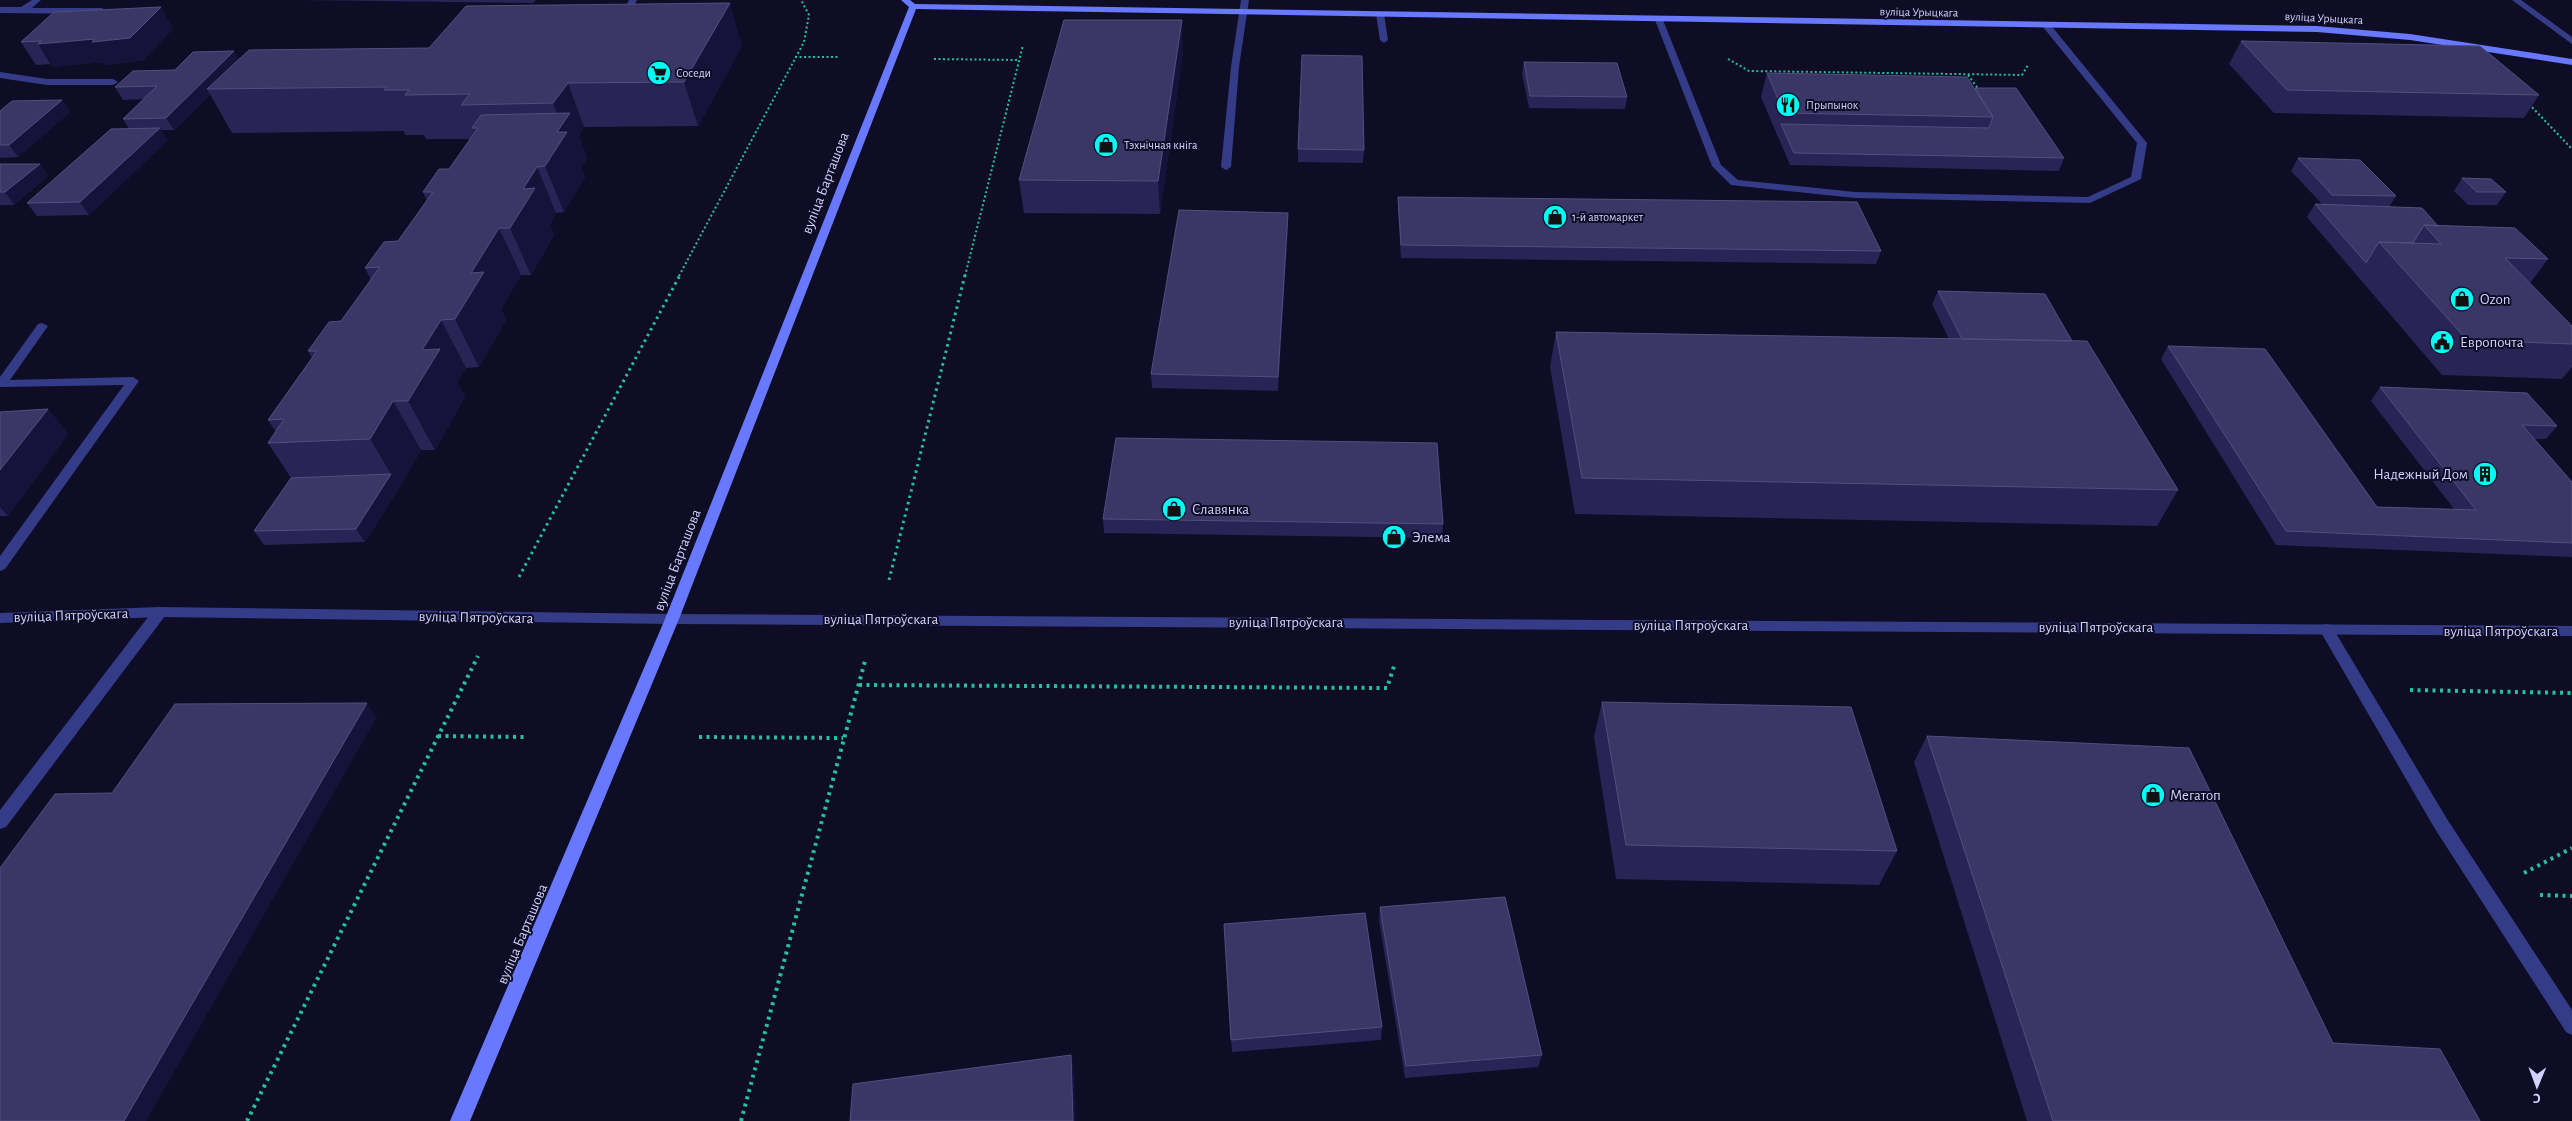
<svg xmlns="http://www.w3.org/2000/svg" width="2572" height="1121" font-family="'Alegreya Sans',sans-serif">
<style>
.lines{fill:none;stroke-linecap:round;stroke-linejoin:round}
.path-far2{stroke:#26bfa1;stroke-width:2;stroke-dasharray:2 2.5;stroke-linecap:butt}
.path-far1{stroke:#26bfa1;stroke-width:3;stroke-dasharray:2.5 4;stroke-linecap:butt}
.path{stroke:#26bfa1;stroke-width:4;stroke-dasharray:3 4.5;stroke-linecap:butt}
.service{fill:#343c88;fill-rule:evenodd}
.minor{fill:#343c88;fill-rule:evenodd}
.secondary{fill:#6878ff;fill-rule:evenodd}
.wall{fill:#282455}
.shaded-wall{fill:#16133a}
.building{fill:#3a3767;stroke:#524f7f}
.labels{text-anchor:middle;stroke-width:4;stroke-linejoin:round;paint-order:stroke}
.far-street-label{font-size:12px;fill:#d1d2ff;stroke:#0e0d25}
.far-poi-label{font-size:12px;fill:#d1d2ff;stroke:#0e0d25;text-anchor:start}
.street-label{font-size:15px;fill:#d1d2ff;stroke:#0e0d25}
.poi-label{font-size:15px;fill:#d1d2ff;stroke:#0e0d25;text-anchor:start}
</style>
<rect width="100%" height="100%" fill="#0e0d25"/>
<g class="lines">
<path class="path-far2" d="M795 57H838
M934 59 1018 60
M1728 59 1749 71 2022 75 2028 65
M1968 75 1979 90
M2529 104 2572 149
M679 276 804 42 809 15 801 0
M965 276 1023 45"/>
<path class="path-far1" d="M519 577 680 275
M889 580 965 275"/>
<path class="path" d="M859 685 1387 688 1395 663
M2410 690 2572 693
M438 736 526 737
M699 737 843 738
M2524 873 2572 848
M2540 895 2572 896
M247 1121 478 656
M741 1121 865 661"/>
<path class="service" d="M32 0H41L32 8H102L106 11 102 14 0 13V7H21Z
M629 0H637L625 23H619L618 21Z
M1241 0H1249L1239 67 1231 167 1226 170 1221 167 1231 67Z
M2512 0H2521L2572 37V44Z
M1380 11 1384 14 1388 40 1384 43 1380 40 1376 14Z
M1659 17 1663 20 1721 165 1738 180 1855 192 2088 197 2131 177 2137 143 2043 27 2042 25 2046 22 2049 23 2147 143 2141 179 2090 203 1855 198 1731 185 1712 166 1655 20Z
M0 72 47 79H113L118 82 113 85H47L0 78Z
M42 323 48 326 10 380 133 377 139 381 5 569 0 571V556L124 385 0 387V377L38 324Z
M160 607 165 608 167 612 165 616 6 827 0 829V810L155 608Z
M2326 624 2331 625 2447 819 2572 1010V1035L2566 1032 2435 829 2319 629 2321 625Z"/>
<path class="minor" d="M160 607 672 614 2572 626V636L672 624 160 617 0 623V613Z"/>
<path class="secondary" d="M901 0H910L915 4 2317 26 2410 34 2572 59V65L2410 40 2317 32 916 9 679 619 470 1121H450L665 619 909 7Z"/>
</g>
<path class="wall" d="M299 0H536L533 3Z
M173 29 143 60 106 65 104 62 52 67 51 64 36 65 21 42Z
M2241 41 2539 95 2524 118 2274 113 2229 64Z
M742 46 698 126 584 127 579 136 587 158 581 168 585 177 564 212 556 213 550 224 554 235 531 275H521L501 309 506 320 479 367 466 368 457 382 465 397 435 450H421L399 488 365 542 264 545 254 531 291 478 268 443 276 432 268 420 312 358 308 351 341 321 371 280 365 268 398 241 427 201 423 192 449 169 470 139H426L424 135H405L404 131 232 133 210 94 174 130H161L167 141 89 215 37 216 27 203 129 129 123 119 144 99 123 100 115 87 175 70 239 59Z
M1183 51 1160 214 1024 213 1019 180Z
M1524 62 1627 97 1625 109 1529 108 1522 74Z
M1767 73 1975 88 2064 158 2059 171 1790 165 1761 97Z
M62 100 70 112 18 157 0 158V111Z
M1298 149 1364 150 1363 163 1298 162Z
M2298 158 2396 196 2389 207 2438 226 2548 259 2530 283 2572 326V367L2562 379 2442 375 2307 217 2315 204H2322L2291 171Z
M0 164H40L48 176 14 205H0Z
M2462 178 2506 192 2497 205H2468L2454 191Z
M1398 197 1881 251 1876 264 1401 258 1398 210Z
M1288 226 1278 391 1152 388 1151 374Z
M1938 291 2072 341 2178 490 2157 526 1575 514 1550 367 1556 332 1949 339 1932 304Z
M2168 346 2377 507 2454 509 2371 401 2380 387 2557 426 2546 439H2535L2572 482V557L2276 545 2161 359Z
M48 409 68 434 8 516H0V412Z
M1103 519 1443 524 1442 538 1104 533Z
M1602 702 1897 851 1879 885 1616 879 1594 737Z
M1927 736 2333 1043 2480 1121H2027L1914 762Z
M1380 907 1542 1055 1538 1067 1405 1078 1379 920Z
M1224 924 1382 1027 1381 1040 1232 1052Z"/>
<path class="shaded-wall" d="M730 3 742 46 698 126 684 82Z
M161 7 173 29 143 60 106 65 104 62 52 67 38 44 95 39Z
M1182 20 1183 51 1160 214 1158 181Z
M234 51 241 63 207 89 210 94 174 130 166 118Z
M568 83 584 127 579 136 587 158 581 168 585 177 564 212 545 166 557 132 562 126 553 103Z
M62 100 70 112 18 157 9 145Z
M160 128 167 141 89 215 80 202Z
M40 164 48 176 14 205 5 192Z
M537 167 556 213 550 224 554 235 531 275 510 228 523 189Z
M1288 213V226L1278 391V377Z
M499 228 521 275 501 309 506 320 479 367 455 319 471 273Z
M441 320 466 368 457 382 465 397 435 450 408 401 422 350Z
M393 401 421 450 399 488 365 542 356 529 391 474 370 439Z
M48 409 68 434 8 516 0 507V470Z
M367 703 377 717 146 1121H124Z
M1071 1055 1074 1067 1076 1121H1073Z"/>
<path class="building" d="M730 3 684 82 568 83 553 103 461 105 470 94 405 95 409 90H384L387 87 207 89 249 50 429 48 466 6Z
M161 7 130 38 92 42 95 39 38 44 41 41 21 42 54 12Z
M1064 20H1182L1158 181 1019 180Z
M2241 41 2480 46 2539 95 2287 90Z
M234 51 166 118 123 119 157 86 115 87 133 71 175 70 193 52Z
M1302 55 1362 56 1364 150 1298 149Z
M1524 62 1617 63 1627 97 1530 96Z
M1767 73 1967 77 1993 117 1784 113Z
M1975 88H2016L2064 158 1794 153 1781 124 1989 128 1993 117Z
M62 100 9 145H0V111L12 101Z
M570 113 557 132H567L545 166 537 167 523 189 535 188 510 228H499L471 273 484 272 455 319 441 320 422 350 440 349 408 401H393L370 439 268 443 284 419 268 420 317 351H308L329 322 341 321 380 267 365 268 384 242 398 241 433 192H423L439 169H449L478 128H472L481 115Z
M160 128 80 202 27 203 111 129Z
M2298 158 2360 160 2396 196 2332 195Z
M0 164H40L5 192H0Z
M2462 178 2491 179 2506 192H2477Z
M1398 197 1857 202 1881 251 1401 245Z
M2315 204 2422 208 2438 226 2424 225 2413 243 2379 242 2366 263Z
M1179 210 1288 213 1278 377 1151 374Z
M2424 225 2515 228 2548 259 2505 258 2572 326V344L2467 340 2379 242 2441 244Z
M1938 291 2045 294 2072 341 1962 339Z
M1556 332 2087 341 2178 490 1582 478Z
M2168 346 2265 349 2377 507 2476 510 2380 387 2527 393 2557 426 2522 425 2572 482V543L2286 531Z
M48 409 0 470V412Z
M1116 438 1437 443 1443 524 1103 519Z
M391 474 356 529 254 531 291 478Z
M1602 702 1851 707 1897 851 1626 845Z
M367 703 124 1121H0V868L55 794 112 793 175 704Z
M1927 736 2189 748 2333 1043 2440 1049 2480 1121H2053Z
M1505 897 1542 1055 1406 1066 1380 907Z
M1365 913 1382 1027 1231 1040 1224 924Z
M1071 1055 1073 1121H850L853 1084Z"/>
<defs>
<g id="supermarket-disc" transform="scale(1.25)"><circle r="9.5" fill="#00fcf5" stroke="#0e0d25"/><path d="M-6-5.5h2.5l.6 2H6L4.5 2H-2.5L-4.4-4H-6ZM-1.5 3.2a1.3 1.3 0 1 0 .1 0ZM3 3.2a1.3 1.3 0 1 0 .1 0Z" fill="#111"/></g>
<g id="restaurant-disc" transform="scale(1.25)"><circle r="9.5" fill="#00fcf5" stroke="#0e0d25"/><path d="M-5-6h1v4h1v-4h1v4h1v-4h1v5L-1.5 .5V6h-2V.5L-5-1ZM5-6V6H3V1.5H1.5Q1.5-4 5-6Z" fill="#111"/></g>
<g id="shop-disc" transform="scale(1.25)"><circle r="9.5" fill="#00fcf5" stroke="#0e0d25"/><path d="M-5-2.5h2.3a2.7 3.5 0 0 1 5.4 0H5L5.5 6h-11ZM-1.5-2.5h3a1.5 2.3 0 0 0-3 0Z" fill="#111"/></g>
<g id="civic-disc" transform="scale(1.25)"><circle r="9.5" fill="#00fcf5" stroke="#0e0d25"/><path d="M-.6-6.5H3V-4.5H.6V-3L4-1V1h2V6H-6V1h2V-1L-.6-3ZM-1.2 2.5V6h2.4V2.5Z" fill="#111"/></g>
<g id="building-disc" transform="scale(1.25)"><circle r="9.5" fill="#00fcf5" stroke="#0e0d25"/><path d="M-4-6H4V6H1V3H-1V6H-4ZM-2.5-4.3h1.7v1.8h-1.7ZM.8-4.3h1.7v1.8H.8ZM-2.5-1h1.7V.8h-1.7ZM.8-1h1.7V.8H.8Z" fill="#111"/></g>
</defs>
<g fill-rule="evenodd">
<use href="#supermarket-disc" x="659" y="73"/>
<use href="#restaurant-disc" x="1788" y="105"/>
<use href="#shop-disc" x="1106" y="145"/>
<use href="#shop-disc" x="1555" y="217"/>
<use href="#shop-disc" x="2462" y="299"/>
<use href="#civic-disc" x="2442" y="342"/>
<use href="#building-disc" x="2485" y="474"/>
<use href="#shop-disc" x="1174" y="509"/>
<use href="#shop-disc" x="1394" y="537"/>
<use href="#shop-disc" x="2153" y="795"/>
</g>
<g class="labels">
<g class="far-street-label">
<text transform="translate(1919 12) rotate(1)" y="4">вуліца Урыцкага</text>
<text transform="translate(2324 18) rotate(3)" y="4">вуліца Урыцкага</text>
</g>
<g class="far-poi-label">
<text x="676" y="77">Соседи</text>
<text x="1806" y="109">Прыпынок</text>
<text x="1124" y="149">Тэхнічная кніга</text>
<text x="1572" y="221">1-й автомаркет</text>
</g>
<g class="street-label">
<text transform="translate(825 183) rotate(-69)" y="5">вуліца Барташова</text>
<text transform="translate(677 560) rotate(-69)" y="5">вуліца Барташова</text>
<text transform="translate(71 615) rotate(-2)" y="5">вуліца Пятроўскага</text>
<text transform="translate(476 617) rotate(1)" y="5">вуліца Пятроўскага</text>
<text x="881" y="624">вуліца Пятроўскага</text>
<text x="1286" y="627">вуліца Пятроўскага</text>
<text x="1691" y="630">вуліца Пятроўскага</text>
<text x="2096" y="632">вуліца Пятроўскага</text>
<text x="2501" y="636">вуліца Пятроўскага</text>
<text transform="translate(522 934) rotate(-67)" y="5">вуліца Барташова</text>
</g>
<g class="poi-label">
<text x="2480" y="304">Ozon</text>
<text x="2460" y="347">Европочта</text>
<text x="2468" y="479" text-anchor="end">Надежный Дом</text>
<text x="1192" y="514">Славянка</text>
<text x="1412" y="542">Элема</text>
<text x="2170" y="800">Мегатоп</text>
</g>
</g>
<g transform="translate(2537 1086) rotate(181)" stroke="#0e0d25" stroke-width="4" paint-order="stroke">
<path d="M0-4L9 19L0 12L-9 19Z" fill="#d1d2ff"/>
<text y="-8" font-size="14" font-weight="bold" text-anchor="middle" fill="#d1d2ff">С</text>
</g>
</svg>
